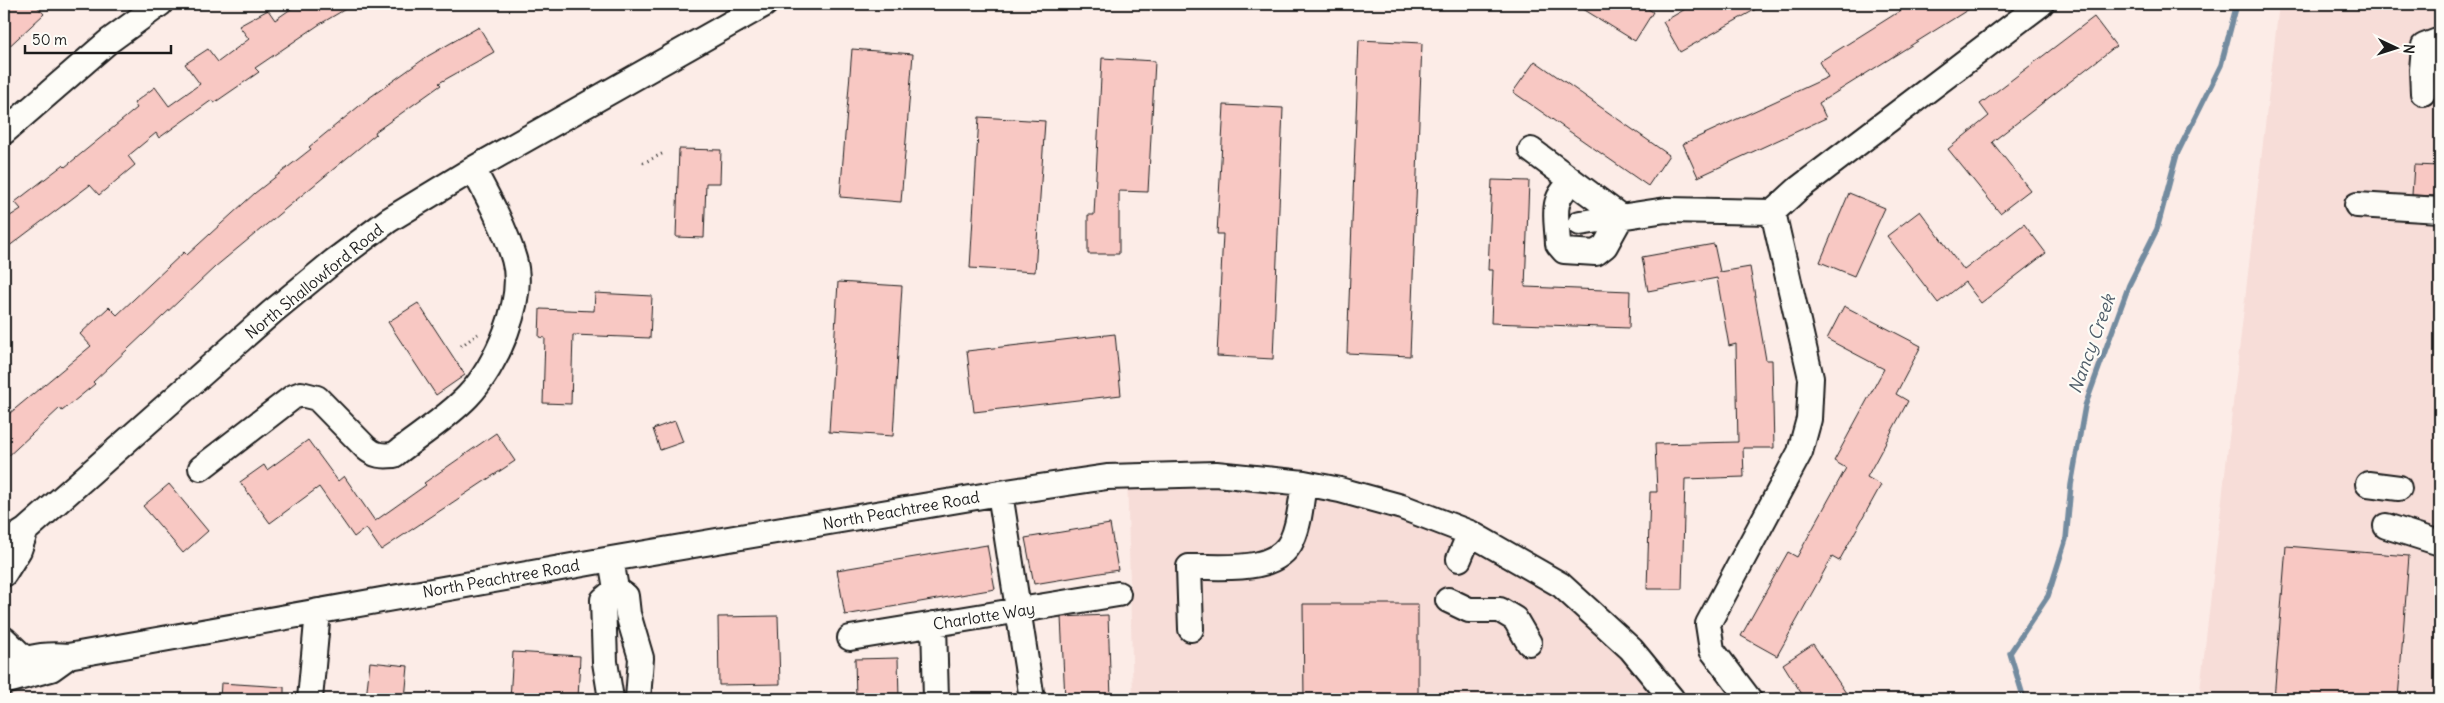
<svg xmlns="http://www.w3.org/2000/svg" width="2444" height="703" font-family="Delius,sans-serif">
<style>
.built{fill:#f7ddd8}
.lines{fill:none;stroke-linecap:round;stroke-linejoin:round}
.stream{stroke:#738b9f;stroke-width:5.5}
.building{fill:#f8c8c3;stroke:#1c1c1c}
.minor-casing{stroke:#1c1c1c;stroke-width:28}
.path{stroke:#1c1c1c;stroke-width:3;stroke-dasharray:1 4;stroke-linecap:butt}
.minor{stroke:#fdfcf7;stroke-width:24}
.labels{text-anchor:middle;stroke-width:4.5;stroke-linejoin:round;paint-order:stroke}
.street-label{font-size:16px;fill:#1c1c1c;stroke:#fdfcf7}
.water-label{font-size:18px;font-style:italic;fill:#4f5d69;stroke:#fdfcf7}
</style>
<rect width="100%" height="100%" fill="#fcece7"/>
<filter id="ink" filterUnits="userSpaceOnUse"><feTurbulence type="fractalNoise" baseFrequency=".02" numOctaves="2"/><feDisplacementMap in="SourceGraphic" scale="10" xChannelSelector="R" yChannelSelector="G"/><feConvolveMatrix kernelMatrix="1 2 1 2 8 2 1 2 1" color-interpolation-filters="sRGB"/></filter>
<g filter="url(#ink)">
<path class="built" d="M2279 4H2440V699H2199Z
M1127 472 1365 496 1550 578 1633 661 1659 699H1133Z"/>
<g class="lines">
<path class="stream" d="M2024 699 2010 653 2048 596 2066 539 2071 485 2085 406 2129 285 2157 229 2177 154 2221 65 2237 4"/>
</g>
<path class="building" d="M4 4H35L44 14 4 51Z
M298 4H354L320 24 255 68 259 72 214 103 212 100 159 138 156 133 128 156 135 165 99 195 90 185 4 250V220L21 209 15 202 63 165 65 167 137 108 134 103 155 87 169 106 200 84 185 64 208 49 218 62 249 39 239 26 268 10 275 20Z
M1575 4H1640L1653 12 1635 41Z
M1694 4H1765L1680 52 1663 22Z
M1911 4H1977L1819 103 1826 118 1698 177 1683 144 1828 77 1819 62Z
M2094 17 2116 46 1992 142 2030 190 2000 213 1948 149 1989 116 1980 104Z
M479 27 494 52 439 83 441 85 375 132 376 134 215 267 93 382 95 384 62 411 60 408 4 460V418L91 346 80 334 109 307 117 315 184 252 187 255 255 193 311 149 309 147 369 98 428 56Z
M1359 40 1422 43 1410 356 1347 353Z
M852 49 913 54 901 202 840 197Z
M1102 58 1155 61 1148 192 1119 191V254H1088V215H1094Z
M1535 61 1669 155 1648 186 1513 92Z
M1224 105 1283 108 1273 359 1217 356 1223 234H1217Z
M979 117 1045 121 1035 272 970 268Z
M679 149 721 150 720 183H706L704 238 676 237Z
M2414 165 2440 166V196L2412 195Z
M1492 180 1529 181 1525 287 1630 291 1629 328 1491 323 1493 270H1488Z
M1849 193 1885 208 1854 276 1820 262Z
M1920 211 1964 270 2024 224 2046 253 1981 303 1965 282 1938 303 1887 236Z
M1714 244 1720 272 1750 267 1766 360H1772L1774 448H1743L1744 477 1685 479 1682 589H1647L1650 492H1657L1655 444 1738 442 1736 344 1729 346 1717 278 1648 291 1642 257Z
M838 282 902 286 893 436 829 432Z
M595 293 652 296 650 338 573 335 571 404 543 403 545 338 539 337 540 309 594 311Z
M418 303 465 375 436 395 388 322Z
M1844 306 1921 346 1896 394 1908 401 1867 477 1881 485 1839 561 1832 557 1777 656 1741 636 1788 552 1797 557 1846 468 1834 461 1884 369 1827 339Z
M1115 334 1121 395 974 412 967 351Z
M675 421 683 442 660 450 653 429Z
M496 433 515 461 381 550 366 528 354 537 319 487 270 523 240 482 264 465 267 470 308 440 338 481 344 476 375 521 426 485 424 483Z
M169 484 208 531 183 553 143 506Z
M1110 524 1118 570 1034 584 1025 538Z
M987 545 995 589 845 615 837 570Z
M2286 546 2409 556 2398 699H2274Z
M1303 604H1418V699H1304Z
M1108 615 1111 699H1065L1061 617Z
M778 616 780 684 719 685 718 617Z
M1813 644 1850 699H1805L1783 664Z
M513 652 580 656 578 699H510Z
M898 658 899 699H856L855 659Z
M370 662 408 666 405 699H366Z
M221 683 284 687V699H220Z"/>
<g class="lines">
<g class="minor-casing">
<path id="minor" d="M2423 93 2422 70 2424 46 2440 40
M4 132 109 41 160 4
M1531 150 1621 217 1605 246 1596 253 1564 251 1558 244C1557 218 1549 197 1574 182
M2357 205 2440 210
M1580 223 1666 210 1773 212
M201 468 293 397 301 394 317 398 366 448C375 456 382 456 394 455 418 436 447 418 468 396 496 367 526 300 514 259 505 228 488 197 473 169
M2368 484 2399 488
M1000 493 1032 699
M2386 526 2440 543
M4 544 26 530 272 312 334 261 389 220 473 169 765 4
M611 559 616 589 626 596 628 614 641 658 638 699
M1459 559 1470 533
M4 574 19 550 26 530
M1448 600 1469 610H1500L1515 619 1529 643
M934 624 936 699
M1191 629 1189 567C1220 566 1276 575 1292 540 1300 523 1301 502 1304 483
M850 638 1118 594
M4 639 24 658
M4 665C30 659 40 653 68 656L611 559 1000 493 1107 477 1216 474 1304 483 1340 490 1402 507 1470 533 1561 585 1631 649 1672 699
M4 682 51 669 65 659
M310 699 318 611
M611 699 605 662 603 600 616 589
M1749 699 1712 650 1708 624 1800 452 1809 419 1811 378 1773 212 1798 189 2041 4"/>
</g>
<path class="path" d="M643 163 664 153
M461 346 478 334"/>
<use href="#minor" class="minor"/>
</g>
</g>
<g class="labels">
<g class="street-label">
<text transform="translate(314 281) rotate(-39)" y="6">North Shallowford Road</text>
<text transform="translate(901 510) rotate(-10)" y="6">North Peachtree Road</text>
<text transform="translate(501 578) rotate(-10)" y="6">North Peachtree Road</text>
<text transform="translate(984 616) rotate(-9)" y="6">Charlotte Way</text>
</g>
<g class="water-label">
<text transform="translate(2092 344) rotate(-70)" y="6">Nancy Creek</text>
</g>
</g>
<rect width="2444" height="703" fill="none" stroke="#fdfcf7" stroke-width="20"/>
<rect x="10" y="10" width="2424" height="683" fill="none" stroke="#1c1c1c" stroke-width="2" filter="url(#ink)"/>
<g transform="translate(2396 48) rotate(94)" stroke="#fdfcf7" stroke-width="4" paint-order="stroke">
<path d="M0-4L9 19L0 12L-9 19Z" fill="#1c1c1c"/>
<text y="-8" font-size="14" font-weight="bold" text-anchor="middle" fill="#1c1c1c">N</text>
</g>
<path d="M25 45v8h146v-8" fill="none" stroke="#1c1c1c" stroke-width="2.5"/>
<text x="32" y="45" font-size="15" fill="#1c1c1c" stroke="#fdfcf7" stroke-width="4" paint-order="stroke">50 m</text>
</svg>
